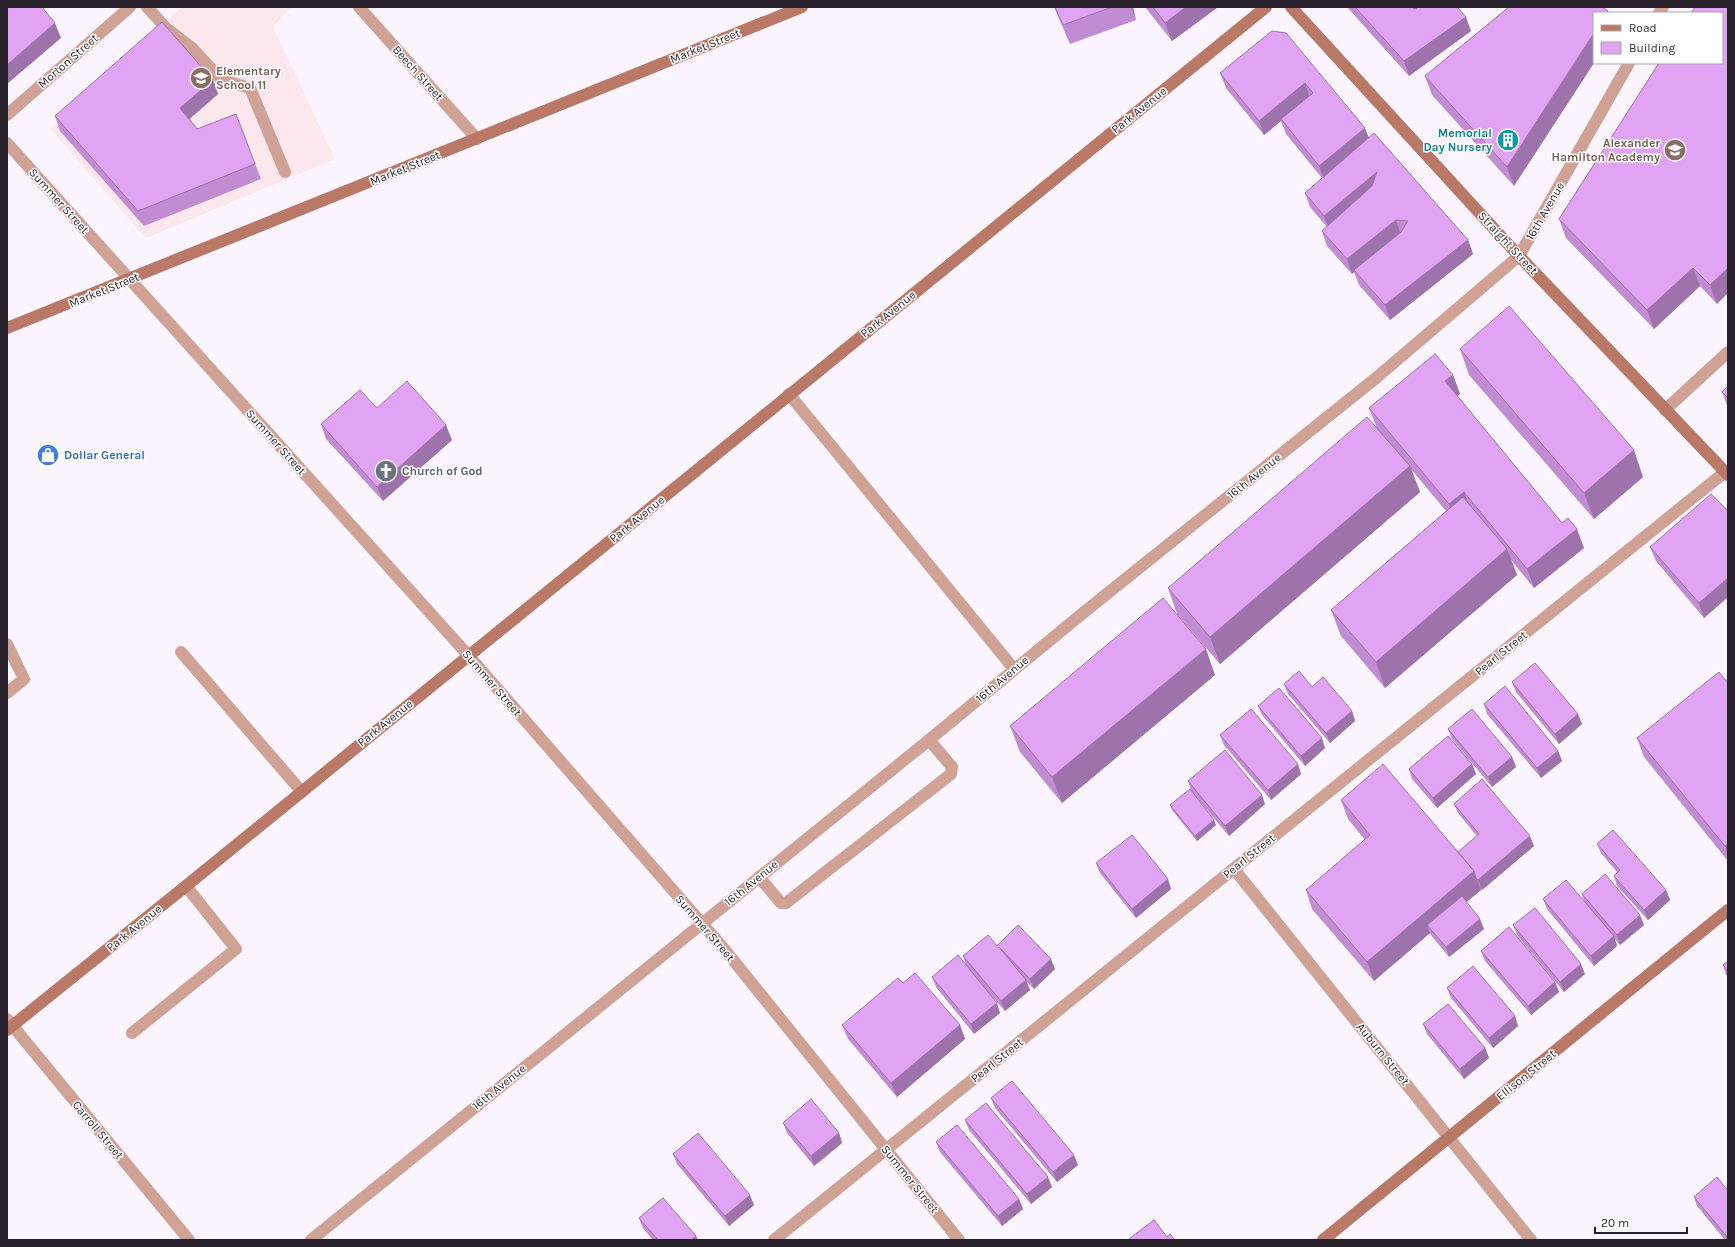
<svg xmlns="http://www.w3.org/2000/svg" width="1735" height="1247" font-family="Karla,sans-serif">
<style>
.education{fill:#fce7ed}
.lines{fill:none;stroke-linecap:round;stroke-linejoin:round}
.lane{stroke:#d0a295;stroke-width:12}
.street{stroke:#d0a295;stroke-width:12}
.secondary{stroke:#ba7866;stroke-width:12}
.wall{fill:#c28cd2}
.shaded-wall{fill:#9e72ab}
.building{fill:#e1a3f4;stroke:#9e72ab}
.labels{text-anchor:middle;stroke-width:3;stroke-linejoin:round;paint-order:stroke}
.street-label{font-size:12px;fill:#271f29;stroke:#fff}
.education-label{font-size:12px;font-weight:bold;fill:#785e54;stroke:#fff;text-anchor:start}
.culture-label{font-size:12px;font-weight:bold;fill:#0d838f;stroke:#fff;text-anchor:end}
.shop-label{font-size:12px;font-weight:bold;fill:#366cbe;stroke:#fff;text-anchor:start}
.worship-label{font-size:12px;font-weight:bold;fill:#5b616d;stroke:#fff;text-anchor:start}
</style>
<rect width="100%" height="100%" fill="#fcf4ff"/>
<path class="education" d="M182 7H291L273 27 335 159 146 238 50 129Z"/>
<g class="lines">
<path class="lane" d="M147 7 166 28 192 48 222 80 250 88 285 172
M789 394 1014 669
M1665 410 1728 352
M7 644 24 679 7 693
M181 652 302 792
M759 877 781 903H786L951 774 952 767 929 740
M132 1033 236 949 186 886"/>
<path class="street" d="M359 7 477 139
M1659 13 1663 7
M7 115 130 7
M7 143 468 655 725 950 959 1240
M1234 869 1531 1240
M7 1019 189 1240
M311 1240 929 740 1083 613 1376 378 1519 256 1629 63
M774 1240 1725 472"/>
<path class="secondary" d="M1291 7 1519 256 1728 475
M7 328 802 7
M7 1030 186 886 1266 7
M1323 1240 1728 910"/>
</g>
<path class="wall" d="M1054 7H1133L1136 20 1070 44Z
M1145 7H1218L1172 41Z
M1347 7H1457L1471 31 1409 76Z
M1509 7 1514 186 1432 95 1425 76Z
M1272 31 1369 137 1468 240 1473 254 1390 320 1359 285 1354 272 1352 274 1327 246 1322 231 1327 227 1310 207 1305 193 1322 178 1286 134 1281 121 1264 135 1226 88 1220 73Z
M1659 63 1717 304 1700 286 1654 329 1566 238 1559 219Z
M213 80 218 94 189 119 197 129 255 164 261 179 144 226 60 131 55 116Z
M1460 349 1643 477 1594 519 1469 375Z
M1453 375 1460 394 1457 396 1562 523 1584 548 1534 588 1511 560 1517 575 1385 688 1341 636 1331 610 1446 511 1411 469 1420 492 1220 664 1177 614 1168 588 1376 426 1369 408Z
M1728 386V408L1722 392Z
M377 408 452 440 383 501 326 439 321 424Z
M1728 511V597L1704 618 1656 561 1650 547Z
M1215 675 1062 803 1020 752 1010 726Z
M1512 682 1582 724 1559 744 1516 692Z
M1728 683V861L1644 757 1637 738Z
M1284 684 1312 687 1352 711 1355 721 1330 743 1288 694Z
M1484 704 1558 751 1562 761 1541 778 1487 714Z
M1258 706 1325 748 1305 766 1262 715Z
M1448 729 1512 757 1516 767 1492 787 1452 739Z
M1220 735 1301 774 1271 800 1224 745Z
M1472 764 1476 774 1437 808 1412 779 1409 769Z
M1188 781 1265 804 1229 836 1191 791Z
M1341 800 1458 852 1477 836 1458 813 1454 804 1534 846 1482 890 1480 888 1481 890 1466 902 1484 929 1449 957 1431 935 1430 933 1374 981 1312 909 1306 890 1365 840 1348 819Z
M1170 805 1216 825 1197 841 1172 810Z
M1597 844 1666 890 1670 900 1648 920 1617 886 1614 876 1617 872 1601 853Z
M1096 863 1171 889 1136 918 1100 873Z
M1582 894 1644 925 1620 945 1614 938 1617 946 1594 966 1547 909 1543 899 1584 901Z
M1513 925 1585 974 1564 992 1517 935Z
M997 946 1055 969 1034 989 1026 981 1030 990 1005 1011 981 984 1000 1013 974 1034 936 987 932 977 966 965 963 956Z
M1481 951 1555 982 1559 992 1531 1015 1485 961Z
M1728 961V977L1726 975 1723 965Z
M903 983 960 1025 965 1039 897 1097 848 1039 842 1025Z
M1447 988 1515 1016 1518 1026 1493 1048 1451 998Z
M1423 1024 1485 1048 1489 1058 1464 1079 1427 1034Z
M991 1098 1078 1165 1057 1182 995 1108Z
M965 1120 1052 1187 1031 1204 969 1130Z
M783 1123 839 1133 842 1143 814 1166 787 1133Z
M936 1142 1019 1199 1023 1209 1002 1226 940 1152Z
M673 1154 754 1205 729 1226 677 1164Z
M1728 1191V1240H1725L1697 1206 1694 1197Z
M639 1218 696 1236 698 1240H653L643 1228Z"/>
<path class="shaded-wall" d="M1131 7H1133L1136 20Z
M1186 7H1218L1172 41 1165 23Z
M1466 17 1471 31 1409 76 1404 61Z
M55 23 61 38 7 84V65Z
M1594 33V63L1514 186 1507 167Z
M213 80 218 94 185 123 180 108Z
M1305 83 1310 98 1281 119V121L1264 135 1259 121Z
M1365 128 1371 143 1325 181 1319 166Z
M1377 172 1382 187 1330 231 1324 216Z
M1396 220 1401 235 1354 270V272L1352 274 1347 259Z
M1468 240 1473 254 1390 320 1385 305Z
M1693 268 1700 286 1654 329 1647 310Z
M1728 268V293L1717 304 1710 285Z
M1453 375 1460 394 1452 400 1445 381Z
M446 425 452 440 383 501 377 487Z
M1634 450 1643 477 1594 519 1584 493Z
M1410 466 1420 492 1220 664 1210 637Z
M1464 492 1471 511 1456 523 1449 504Z
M1577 529 1584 548 1534 588 1527 569Z
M1507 549 1517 575 1385 688 1376 662Z
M1728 578V597L1704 618 1699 603Z
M1206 649 1215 675 1062 803 1052 777Z
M1352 711 1355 721 1330 743 1326 733Z
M1578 714 1582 724 1559 744 1555 734Z
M1322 738 1325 748 1305 766 1301 756Z
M1558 751 1562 761 1541 778 1537 768Z
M1512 757 1516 767 1492 787 1488 777Z
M1298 764 1301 774 1271 800 1268 790Z
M1472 764 1476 774 1437 808 1433 798Z
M1262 795 1265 804 1229 836 1225 826Z
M1214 820 1216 825 1197 841 1195 836Z
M1530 836 1534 846 1482 890 1478 880Z
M1728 844V855L1725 846Z
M1474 871 1481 890 1432 931 1427 925 1430 933 1374 981 1367 962Z
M1168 879 1171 889 1136 918 1132 909Z
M1666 890 1670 900 1648 920 1644 910Z
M1640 915 1644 925 1620 945 1617 935Z
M1480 919 1484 929 1449 957 1446 947Z
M1614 936 1617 946 1594 966 1591 956Z
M1051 959 1055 969 1034 989 1030 979Z
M1581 964 1585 974 1564 992 1560 982Z
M1026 980 1030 990 1005 1011 1001 1001Z
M1555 982 1559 992 1531 1015 1528 1006Z
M997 1003 1000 1013 974 1034 971 1024Z
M1515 1016 1518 1026 1493 1048 1489 1038Z
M960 1025 965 1039 897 1097 891 1083Z
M1485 1048 1489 1058 1464 1079 1460 1069Z
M839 1133 842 1143 814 1166 811 1156Z
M1074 1155 1078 1165 1057 1182 1053 1172Z
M1048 1177 1052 1187 1031 1204 1027 1194Z
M750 1195 754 1205 729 1226 725 1216Z
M1019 1199 1023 1209 1002 1226 998 1216Z
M696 1236 698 1240H691Z"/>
<path class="building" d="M7 7H42L55 23 7 65Z
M1055 7H1112L1063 25Z
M1153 7H1186L1165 23Z
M1355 7H1412L1415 9 1418 7H1457L1466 17 1404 61Z
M1412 7H1418L1415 9Z
M1509 7H1602L1608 11 1607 13H1594V33L1507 167 1425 76Z
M1695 7H1728V268L1710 285 1693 268 1647 310 1559 219 1659 63H1722V13H1691Z
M162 22 213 80 180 108 197 129 236 114 255 164 138 211 55 116Z
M1272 31 1286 33 1365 128 1319 166 1281 119 1313 93 1305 83 1259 121 1220 73Z
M1374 133 1468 240 1385 305 1354 270 1401 232 1408 221 1396 220 1347 259 1322 231 1372 186 1377 172 1324 216 1305 193Z
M1509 306 1634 450 1584 493 1460 349Z
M1435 354 1453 375 1445 381 1562 523 1568 518 1577 529 1527 569 1464 492 1449 504 1369 408Z
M407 381 446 425 377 487 321 424 360 390 377 408Z
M1728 386V398L1722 392Z
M1367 417 1410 466 1210 637 1168 588Z
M1711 494 1728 511V578L1699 603 1650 547Z
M1463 497 1507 549 1376 662 1331 610Z
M1163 598 1206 649 1052 777 1010 726Z
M1535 663 1578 714 1555 734 1512 682Z
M1299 671 1312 687 1323 677 1352 711 1326 733 1284 684Z
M1719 672 1728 683V844L1725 846 1637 738Z
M1505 686 1558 751 1537 768 1484 704Z
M1279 688 1322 738 1301 756 1258 706Z
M1251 709 1298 764 1268 790 1220 735Z
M1472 709 1512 757 1488 777 1448 729Z
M1448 736 1472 764 1433 798 1409 769Z
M1225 750 1262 795 1225 826 1188 781Z
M1383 764 1474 871 1367 962 1306 890 1370 835 1341 800Z
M1482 779 1530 836 1478 880 1476 878 1474 871 1458 852 1479 834 1454 804Z
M1190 789 1214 820 1195 836 1170 805Z
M1613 830 1666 890 1644 910 1614 876 1620 870 1597 844Z
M1132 835 1168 879 1132 909 1096 863Z
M1605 874 1640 915 1617 935 1582 894Z
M1566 880 1614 936 1591 956 1543 899Z
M1462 896 1480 919 1446 947 1427 925Z
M1535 908 1581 964 1560 982 1513 925Z
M1018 925 1051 959 1030 979 999 947 1026 980 1001 1001 963 956 988 935 997 946Z
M1509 927 1555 982 1528 1006 1481 951Z
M958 955 997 1003 971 1024 932 977Z
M1728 961V971L1723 965Z
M1473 966 1515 1016 1489 1038 1447 988Z
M915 973 960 1025 891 1083 842 1025 898 978 903 983Z
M1448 1004 1485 1048 1460 1069 1423 1024Z
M1012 1081 1074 1155 1053 1172 991 1098Z
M811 1099 839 1133 811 1156 783 1123Z
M986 1103 1048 1177 1027 1194 965 1120Z
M957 1125 1019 1199 998 1216 936 1142Z
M698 1133 750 1195 725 1216 673 1154Z
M1717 1177 1728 1191V1238L1694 1197Z
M663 1198 696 1236 691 1240H658L639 1218Z
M1154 1220 1167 1237 1170 1234 1175 1240H1130L1129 1239Z"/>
<defs>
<g id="school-disc" transform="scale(1.15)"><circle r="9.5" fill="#8d6e63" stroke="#fff"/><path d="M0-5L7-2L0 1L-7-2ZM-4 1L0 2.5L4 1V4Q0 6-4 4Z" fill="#fff"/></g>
<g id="building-disc" transform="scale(1.15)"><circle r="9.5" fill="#0f9aa8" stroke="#fff"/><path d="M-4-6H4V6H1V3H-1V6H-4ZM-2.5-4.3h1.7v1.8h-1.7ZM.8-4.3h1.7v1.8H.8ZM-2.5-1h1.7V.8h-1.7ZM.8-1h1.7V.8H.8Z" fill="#fff"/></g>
<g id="shop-disc" transform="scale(1.15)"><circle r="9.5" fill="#3f7fe0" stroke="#fff"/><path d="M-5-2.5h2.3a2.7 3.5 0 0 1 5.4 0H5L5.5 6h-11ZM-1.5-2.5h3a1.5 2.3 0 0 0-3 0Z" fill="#fff"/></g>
<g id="church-disc" transform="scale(1.15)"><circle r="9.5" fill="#6b7280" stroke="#fff"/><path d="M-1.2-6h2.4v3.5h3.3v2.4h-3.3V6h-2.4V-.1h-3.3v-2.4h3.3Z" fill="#fff"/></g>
</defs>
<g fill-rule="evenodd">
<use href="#school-disc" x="201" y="78"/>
<use href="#building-disc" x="1508" y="140"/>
<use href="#school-disc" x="1675" y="150"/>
<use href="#shop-disc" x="48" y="455"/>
<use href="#church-disc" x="386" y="471"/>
</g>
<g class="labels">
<g class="street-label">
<text transform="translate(705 46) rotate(-22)" y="4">Market Street</text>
<text transform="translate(68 61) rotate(-41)" y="4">Morton Street</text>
<text transform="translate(418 73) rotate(48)" y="4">Beech Street</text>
<text transform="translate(1139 110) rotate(-39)" y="4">Park Avenue</text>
<text transform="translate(405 168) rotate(-22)" y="4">Market Street</text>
<text transform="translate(59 201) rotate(48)" y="4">Summer Street</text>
<text transform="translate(1545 211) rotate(-60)" y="4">16th Avenue</text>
<text transform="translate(1508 243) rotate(47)" y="4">Straight Street</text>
<text transform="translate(104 290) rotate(-22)" y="4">Market Street</text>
<text transform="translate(888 314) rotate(-39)" y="4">Park Avenue</text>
<text transform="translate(276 442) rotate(48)" y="4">Summer Street</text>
<text transform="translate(1254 476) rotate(-39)" y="4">16th Avenue</text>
<text transform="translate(637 519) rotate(-39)" y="4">Park Avenue</text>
<text transform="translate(1501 653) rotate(-39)" y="4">Pearl Street</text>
<text transform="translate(1002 679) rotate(-40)" y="4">16th Avenue</text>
<text transform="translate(492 683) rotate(49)" y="4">Summer Street</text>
<text transform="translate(385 723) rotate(-39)" y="4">Park Avenue</text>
<text transform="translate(1249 856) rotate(-39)" y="4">Pearl Street</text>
<text transform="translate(751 883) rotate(-39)" y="4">16th Avenue</text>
<text transform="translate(134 928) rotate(-39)" y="4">Park Avenue</text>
<text transform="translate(705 928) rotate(49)" y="4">Summer Street</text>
<text transform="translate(1383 1054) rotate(51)" y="4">Auburn Street</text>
<text transform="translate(997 1060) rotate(-39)" y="4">Pearl Street</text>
<text transform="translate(1526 1075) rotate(-39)" y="4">Ellison Street</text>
<text transform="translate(499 1087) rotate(-39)" y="4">16th Avenue</text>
<text transform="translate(98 1130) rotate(50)" y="4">Carroll Street</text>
<text transform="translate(910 1179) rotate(51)" y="4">Summer Street</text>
</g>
<g class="education-label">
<text x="216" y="75">Elementary<tspan x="216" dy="14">School 11</tspan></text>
<text x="1660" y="147" text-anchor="end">Alexander<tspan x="1660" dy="14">Hamilton Academy</tspan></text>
</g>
<g class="culture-label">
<text x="1492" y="137">Memorial<tspan x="1492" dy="14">Day Nursery</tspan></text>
</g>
<g class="shop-label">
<text x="64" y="459">Dollar General</text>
</g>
<g class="worship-label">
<text x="402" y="475">Church of God</text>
</g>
</g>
<rect width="1735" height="1247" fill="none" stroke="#271f29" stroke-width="16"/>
<rect x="1593" y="12" width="130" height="52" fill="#ffffff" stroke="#a9a5a9"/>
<rect x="1601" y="25" width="20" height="6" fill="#ba7866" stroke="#a9a5a9"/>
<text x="1629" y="32" font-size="12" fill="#271f29">Road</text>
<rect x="1601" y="42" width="20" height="12" fill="#e1a3f4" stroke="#a9a5a9"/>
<text x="1629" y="52" font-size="12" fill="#271f29">Building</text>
<path d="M1595 1227v6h92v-6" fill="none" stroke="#271f29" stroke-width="2"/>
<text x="1601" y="1227" font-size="12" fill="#271f29" stroke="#ffffff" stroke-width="3" paint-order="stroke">20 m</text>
</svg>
